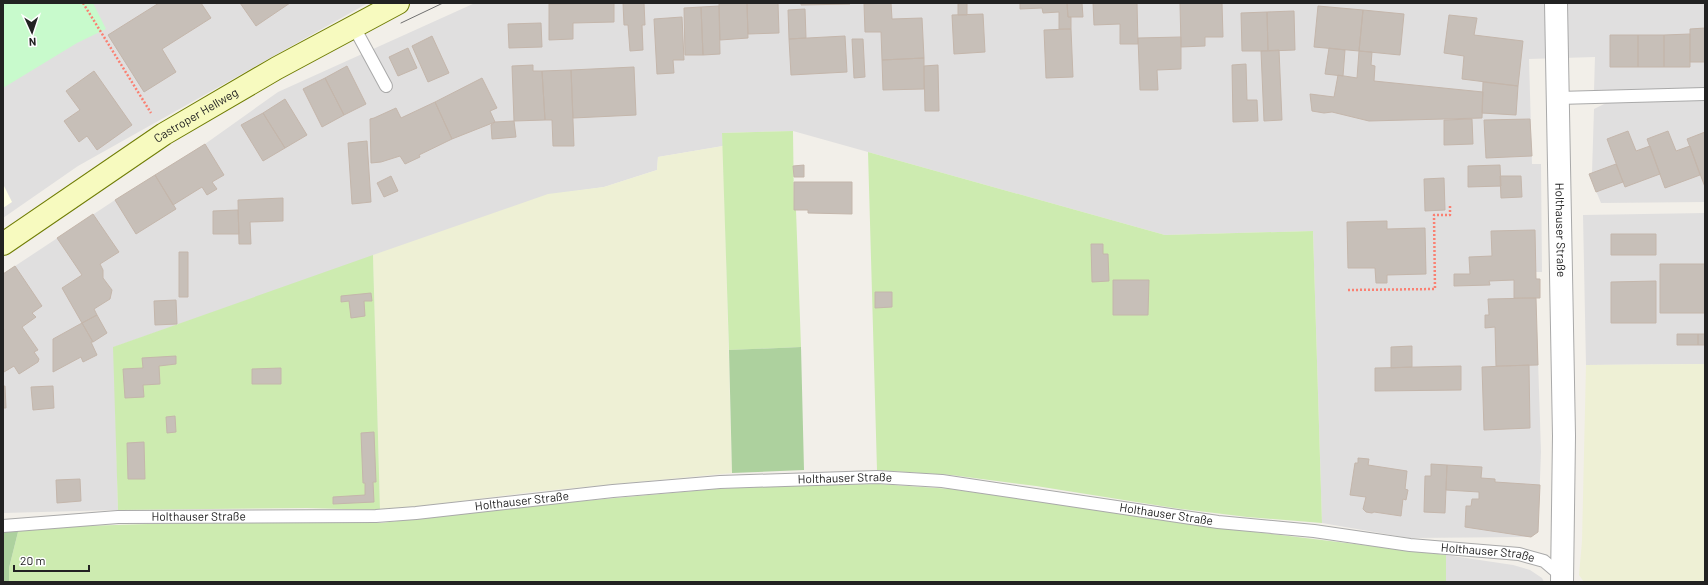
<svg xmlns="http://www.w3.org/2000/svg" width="1708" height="585" font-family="Barlow,sans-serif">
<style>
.residential{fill:#e0dfdf}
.education{fill:#ffffe5}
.farmland{fill:#eef0d5}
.grass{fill:#cdebb0}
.forest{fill:#add19e}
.park{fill:#c8facc}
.building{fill:#c7bfb8;stroke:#c4b6ab}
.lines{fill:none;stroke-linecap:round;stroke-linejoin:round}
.service-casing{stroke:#a9a9a9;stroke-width:14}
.minor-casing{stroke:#a9a9a9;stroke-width:24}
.secondary-casing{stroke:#707d05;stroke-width:24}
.path{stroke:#fa8072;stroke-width:2.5;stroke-dasharray:2 2;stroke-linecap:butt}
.service{stroke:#fff;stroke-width:12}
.minor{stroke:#fff;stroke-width:22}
.secondary{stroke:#f7fabf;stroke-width:22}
.tram{stroke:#707070;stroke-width:1}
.labels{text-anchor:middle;stroke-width:3.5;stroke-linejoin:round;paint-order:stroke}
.street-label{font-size:12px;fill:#222;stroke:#fff}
</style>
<rect width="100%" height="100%" fill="#f2efe9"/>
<path class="residential" d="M3 3H368L78 166 3 218Z
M475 3H1705V89L1594 90 1595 57 1529 59 1532 164H1541L1542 272H1536V278L1540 279V298H1536L1541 452 1538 532 1531 537 1409 538 1322 523 1313 231 1165 235 793 131 722 133 723 146 658 157 657 170 604 187 548 195 114 347 118 510 3 513V274L115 200 205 144 278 92Z
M1705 99V202L1601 203 1589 174 1592 173 1594 109 1612 100Z
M1705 213V364L1586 365 1583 215Z
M1446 555 1513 565 1530 570 1542 578 1544 582H1446Z"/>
<path class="education" d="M3 184 12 202 3 208Z"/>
<path class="farmland" d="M723 146 732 473 532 492 394 510H380L373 255 548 194 604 187 657 170 658 157Z
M1705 364V582H1584L1579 575 1582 541 1586 365Z"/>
<path class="grass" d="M793 131 794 209 796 210 801 347 729 350 722 133Z
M868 152 1165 235 1313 231 1322 523 1247 517 1174 508 1036 486 951 475 877 470Z
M373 255 380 510 307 508 118 510 113 347Z
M879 484 951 489 1248 531 1446 555V582H9V568L19 528 245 521 381 523 516 507 715 489 806 485Z"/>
<path class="forest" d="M801 347 804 470 732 473 729 350Z
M19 528 9 568V582H3V531Z"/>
<path class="park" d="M3 3H93L106 29 77 43 3 88Z"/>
<path class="building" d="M159 3H201L211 18 162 49 176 72 144 92 108 35Z
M240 3H290L256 26Z
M614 3V22L573 23V39L549 40V4Z
M623 3H644L645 25H642L643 50 630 51 628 25H624Z
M719 3H747L748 38 720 40Z
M747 3H778L779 33 748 34Z
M801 3H850V4L801 5Z
M891 3 892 19 922 18 924 58 882 60 881 32H865L864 4Z
M958 3H967V15H958Z
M1020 3H1067L1068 17H1071V29H1059V12L1043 13 1042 8 1020 9Z
M1067 3H1082L1083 17H1068Z
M1093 3H1137L1138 44H1120V24L1094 25Z
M1180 3H1222L1223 37H1205V46L1181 47Z
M719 6 720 54 703 55 701 7Z
M1318 6 1363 10 1359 51 1314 47Z
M701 7 703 55H685L684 8Z
M805 9 806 38 789 39 788 10Z
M1363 10 1404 14 1400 55 1359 51Z
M1294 11 1295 50 1268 51 1267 12Z
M1267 12 1268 51H1242L1241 13Z
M983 14 985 52 954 54 952 15Z
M1449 15 1477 18 1474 35 1523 41 1518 86 1462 79 1464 56 1444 53Z
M682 17 684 60H673L674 73 657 74 654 19Z
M541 23 542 47 509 48 508 24Z
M1705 28V62H1690V29Z
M1071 29 1073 77 1046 78 1044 30Z
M1690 34V67H1664V35Z
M1610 35H1638V67H1610Z
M1638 35H1664V67H1638Z
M432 36 449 73 428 82 412 46Z
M845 36 847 72 791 75 789 39Z
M1181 37V69L1157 70 1158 90H1140L1138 38Z
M852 39H863L865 77 854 78Z
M408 48 417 68 398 76 389 57Z
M1329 48 1345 50 1343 76 1325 74Z
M1279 50 1282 120 1264 121 1261 51Z
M1359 51 1372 52 1371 65 1375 66 1374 81 1483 92 1482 118 1369 121 1332 112 1324 113 1312 111 1310 94 1334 97 1338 75 1357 78Z
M924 58V89L883 90 882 60Z
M1246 64 1247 100H1257L1258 121 1233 122 1232 65Z
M533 65V71H542L545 120 514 121 512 66Z
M938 65 939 111H925L924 66Z
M347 66 366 104 344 115 325 78Z
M634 67 636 115 573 118 571 70Z
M571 70 574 146H553L552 120H545L542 71Z
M94 71 132 125 97 150 87 136 79 142 64 121 80 110 66 91Z
M325 78 344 115 322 127 303 89Z
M482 78 497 108 490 111 495 122 452 139 435 102Z
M1483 82 1518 86 1516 115 1482 113Z
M285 99 307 135 285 148 263 113Z
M435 102 452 139 419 155 420 157 405 164 400 156 381 162 371 163 370 119 374 118 396 108 401 118Z
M263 113 285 148 263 161 241 125Z
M1472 119 1473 144 1444 145V120Z
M1530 119 1532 156 1486 158 1484 120Z
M514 121 516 137 492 139 491 125 495 122Z
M1628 131 1636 151 1650 146 1660 174 1625 187 1607 139Z
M1668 131 1676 151 1690 146 1700 175 1665 188 1647 139Z
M1705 132V187L1687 139Z
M367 141 371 202 352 204 348 143Z
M205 144 224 175 212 182 217 189 207 195 202 187 173 205 155 175Z
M1616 164 1623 182 1596 192 1589 174Z
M804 165V177H794L793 166Z
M1500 165 1501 186 1468 187V166Z
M155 175 176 209 136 234 115 200Z
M391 176 398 191 384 197 377 183Z
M1500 176H1521L1522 197 1501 198Z
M1444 178 1445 210 1425 211 1424 179Z
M794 182H852V214L808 213V210H794Z
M283 198V221L250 222 251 244H239L238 200Z
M238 210 239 234H213V211Z
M93 214 119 252 100 264 103 270V278L112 290 110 299 94 309 97 315 82 323 62 288 82 275 57 238Z
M1387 221V229L1425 228 1426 274 1387 275V283H1376L1375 268H1348L1347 222Z
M1535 230 1536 279H1540V298H1514V280L1489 281 1490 285 1454 286V274H1470L1469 257 1492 256 1491 231Z
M1611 234H1656V255H1611Z
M1091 244H1103V254H1108L1109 281 1092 282Z
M179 252H188V297H179Z
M1660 264H1705V313H1660Z
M15 266 42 306 32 313 36 317 22 327 38 350 34 352 39 359 38 362 19 374 14 366 4 372 3 370V331L4 330 3 328V274Z
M1113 280H1149L1148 315H1113Z
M1656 281V323H1611V282Z
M875 292H892V307L875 308Z
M371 293 372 301H364L365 316 351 318 349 301 341 302V296Z
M1536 298 1538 365 1496 366 1495 327 1485 328V315H1489L1488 299Z
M176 300 177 324 155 325 154 301Z
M97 315 107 333 93 342 82 323Z
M82 323 93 342H91L97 355 83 362 81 357 53 372V339Z
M1677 334H1698V345H1677Z
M1698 334H1705V345H1698Z
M1412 346V367L1391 368V347Z
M176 356V364L159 366 160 384 143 385 144 397 125 398 123 369 143 368 142 358Z
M1529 365 1530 428 1484 430 1482 367Z
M1461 366V390L1375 391V368Z
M281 368V384H252V369Z
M3 386H5L6 408H3Z
M53 386 54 408 33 410 31 387Z
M175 416 176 432 167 433 166 417Z
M374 432 376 482H373L374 502 333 504V497L365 495V483H363L361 433Z
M144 442 145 479H128L127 443Z
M1358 458 1369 459 1368 465 1407 471 1405 489 1408 490 1406 500 1403 499 1401 516 1374 512 1372 513 1366 512 1363 509 1366 497 1350 495 1355 463H1358Z
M1431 464 1447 465 1445 513 1424 512 1425 476H1431Z
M1447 465 1482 467 1481 478 1495 479V482L1540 485 1538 532 1531 537 1465 527 1466 506H1471L1472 499H1479V492L1446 490Z
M80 479 81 501 57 503 56 480Z"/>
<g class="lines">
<g class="service-casing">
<g id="service">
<path d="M354 27 386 86"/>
<path d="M1558 98 1705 94"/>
<path id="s1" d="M3 526 118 517 376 516 416 513 613 491 720 482 877 477 942 481 1218 522 1314 531 1410 545 1519 554 1544 561 1564 578"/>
</g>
</g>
<g class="minor-casing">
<g id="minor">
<path id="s2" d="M1556 3 1564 436 1562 582"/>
</g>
</g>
<g class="secondary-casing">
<g id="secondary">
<path id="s3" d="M3 244 164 134 277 68 398 3"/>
</g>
</g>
<path class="path" d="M83 3 151 113
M1348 290 1435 289 1434 215H1450V204"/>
<use href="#service" class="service"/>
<use href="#minor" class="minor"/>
<use href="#secondary" class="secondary"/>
<path class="tram" d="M401 23 443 3"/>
</g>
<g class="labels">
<g class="street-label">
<text dy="4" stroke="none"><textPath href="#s3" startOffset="232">Castroper Hellweg</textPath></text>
<text dy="4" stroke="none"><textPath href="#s2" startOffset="227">Holthauser Straße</textPath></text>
<text dy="4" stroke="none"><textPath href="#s1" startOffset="844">Holthauser Straße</textPath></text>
<text dy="4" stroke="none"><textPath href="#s1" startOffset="520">Holthauser Straße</textPath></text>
<text dy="4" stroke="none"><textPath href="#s1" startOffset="1168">Holthauser Straße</textPath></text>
<text dy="4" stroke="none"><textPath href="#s1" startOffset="196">Holthauser Straße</textPath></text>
<text dy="4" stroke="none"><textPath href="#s1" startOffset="1492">Holthauser Straße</textPath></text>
</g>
</g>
<rect width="1708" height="585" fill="none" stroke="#222222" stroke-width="8"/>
<g transform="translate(32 32) rotate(177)" stroke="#ffffff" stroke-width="3" paint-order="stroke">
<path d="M0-3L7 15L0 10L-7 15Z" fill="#222222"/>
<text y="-6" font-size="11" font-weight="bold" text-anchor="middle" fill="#222222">N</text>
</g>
<path d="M14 565v6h75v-6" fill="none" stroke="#222222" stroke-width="2"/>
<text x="20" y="565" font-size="12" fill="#222222" stroke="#ffffff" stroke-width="3" paint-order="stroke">20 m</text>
</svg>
